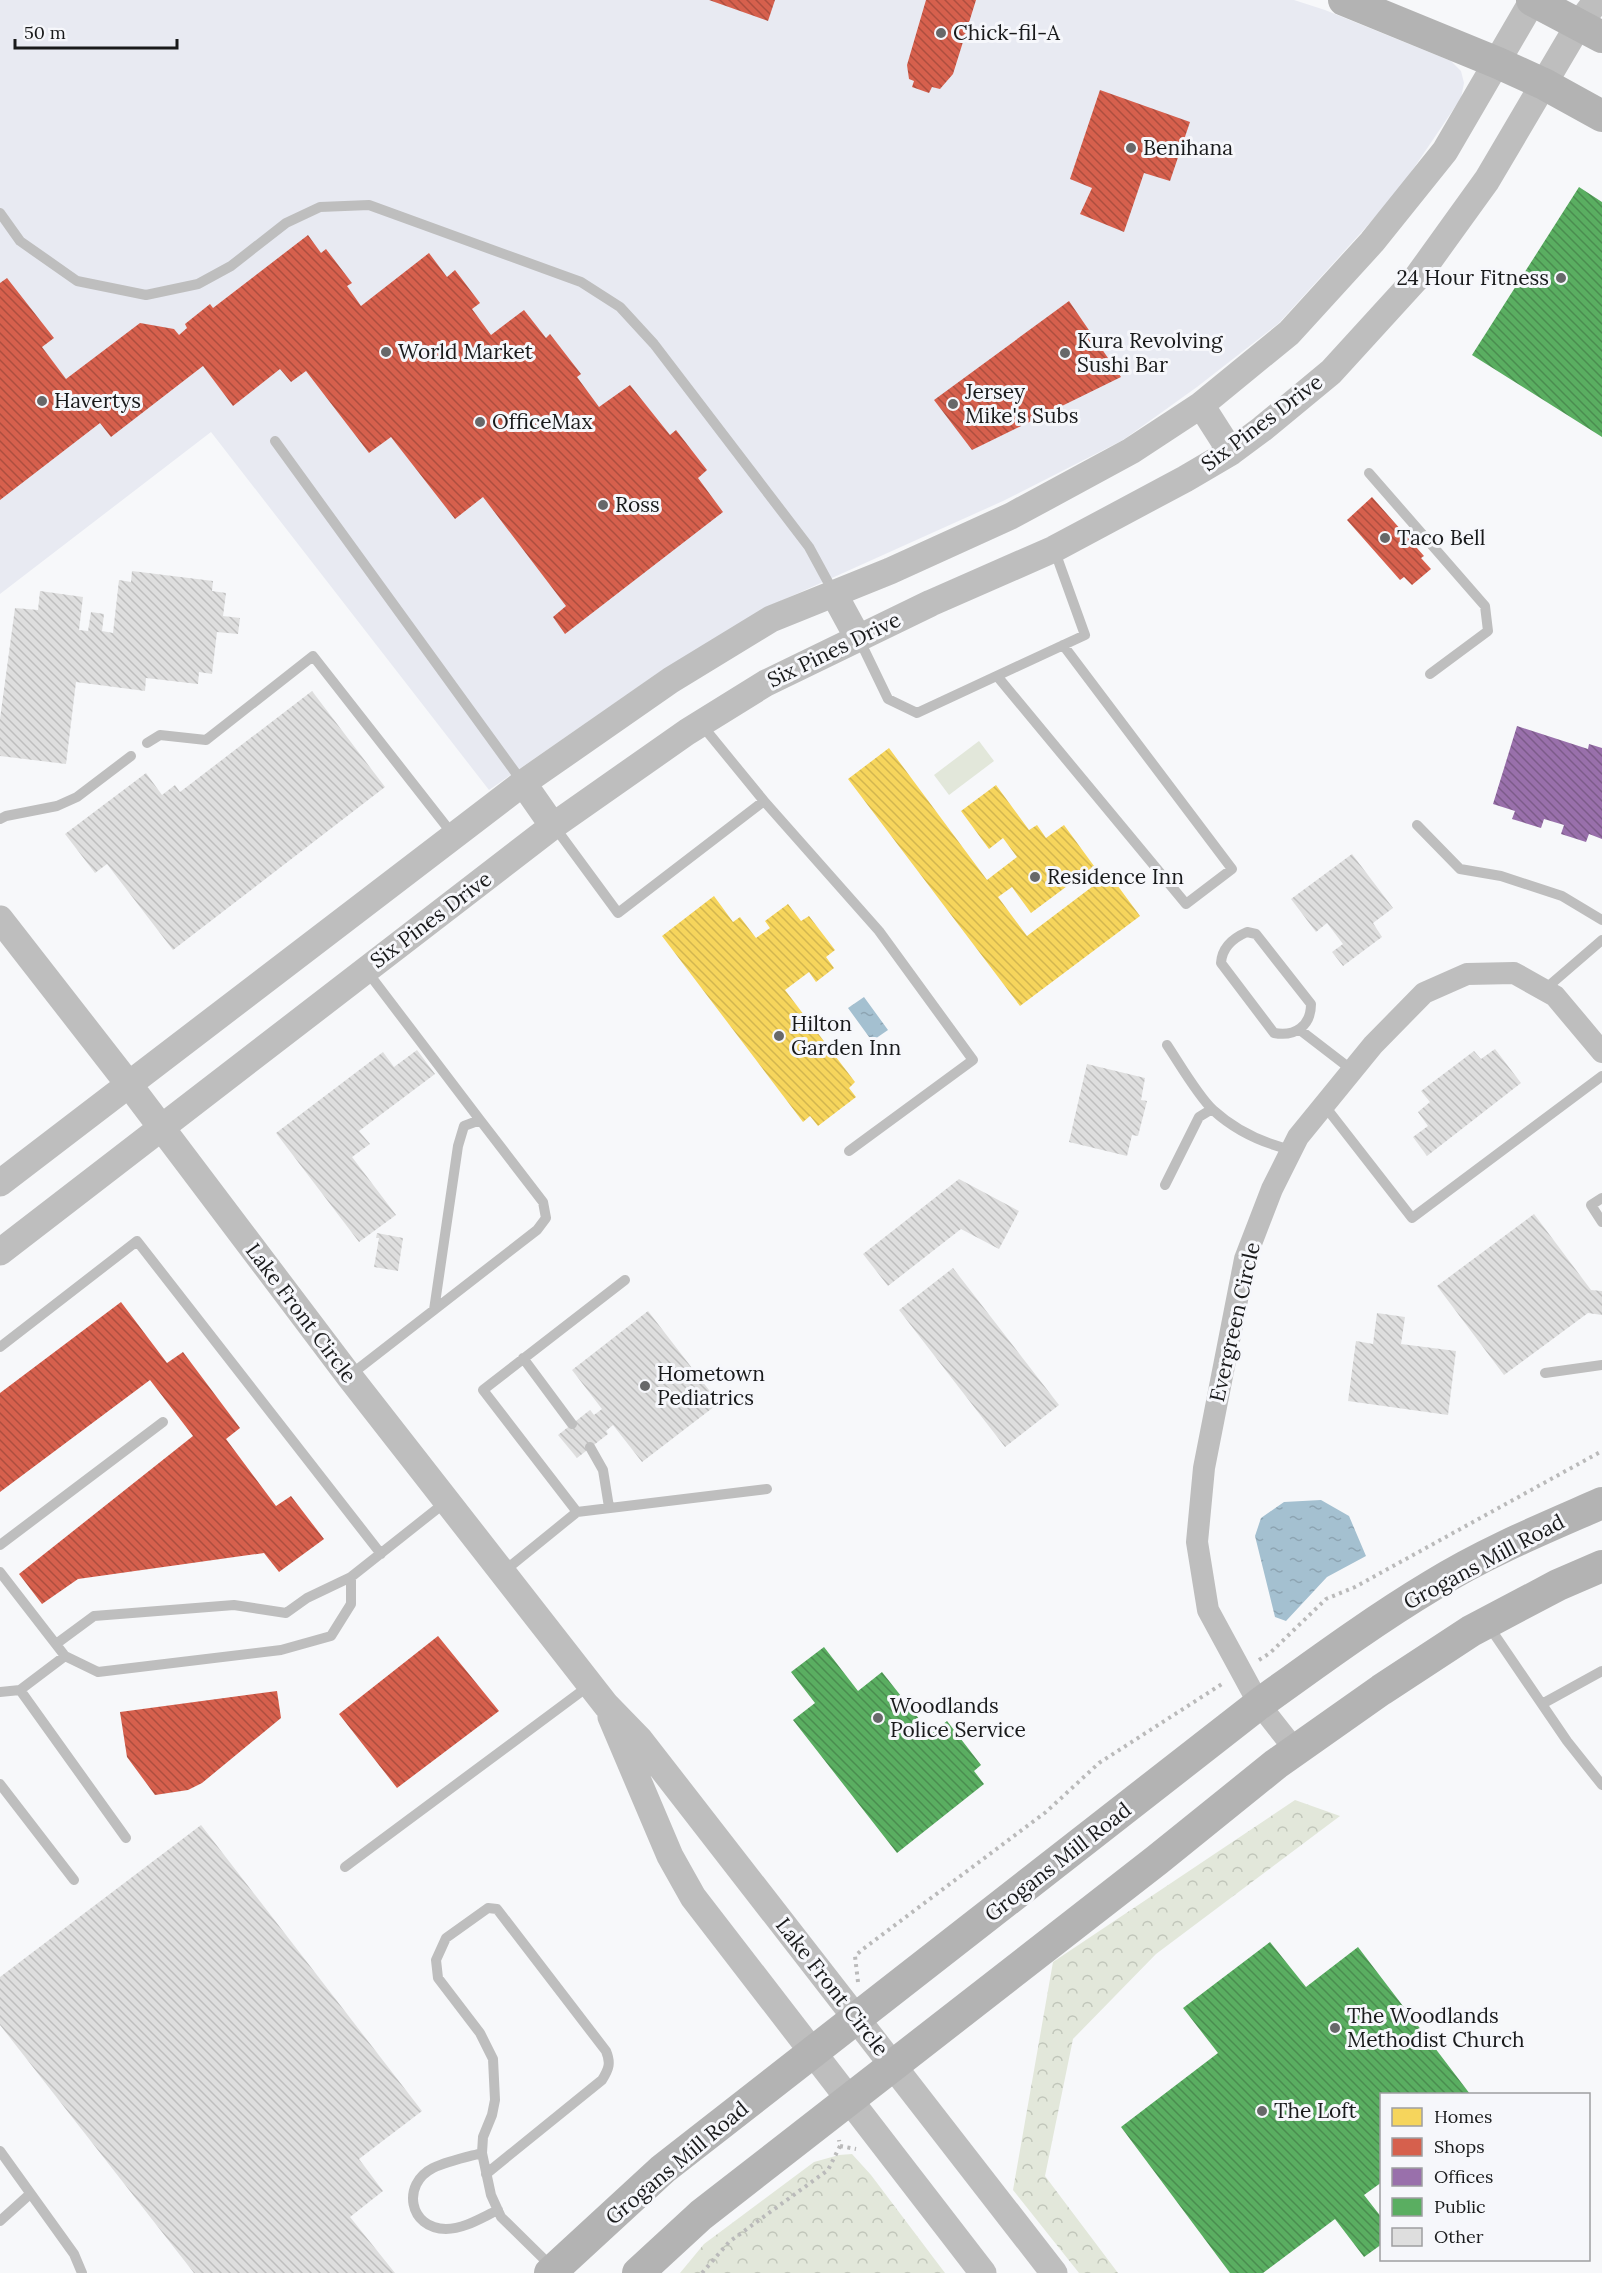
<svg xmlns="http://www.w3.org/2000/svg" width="1602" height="2273" font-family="Lora,serif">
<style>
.built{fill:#e8eaf2}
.forest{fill:url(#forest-crowns)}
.pitch{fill:#e2e7da}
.water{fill:url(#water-ripples)}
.homes{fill:url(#homes-back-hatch)}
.shops{fill:url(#shops-back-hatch)}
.offices{fill:url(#offices-back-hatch)}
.public{fill:url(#public-back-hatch)}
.building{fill:url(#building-back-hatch)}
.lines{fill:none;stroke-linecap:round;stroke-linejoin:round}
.path{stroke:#bababa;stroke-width:4;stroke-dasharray:3 4.5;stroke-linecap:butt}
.service{stroke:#bebebe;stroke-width:10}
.minor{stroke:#bebebe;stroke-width:22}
.tertiary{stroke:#bebebe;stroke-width:27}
.secondary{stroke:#b3b3b3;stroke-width:32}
.poi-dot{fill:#676869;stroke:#f6f7fb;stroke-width:2}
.labels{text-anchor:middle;stroke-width:6;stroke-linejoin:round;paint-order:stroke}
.poi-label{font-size:21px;fill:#191a1b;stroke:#f6f7fb;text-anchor:start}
.street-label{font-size:21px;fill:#191a1b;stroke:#f6f7fb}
</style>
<defs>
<pattern id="forest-crowns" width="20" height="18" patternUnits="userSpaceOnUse" patternTransform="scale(1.5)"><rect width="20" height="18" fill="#e2e7da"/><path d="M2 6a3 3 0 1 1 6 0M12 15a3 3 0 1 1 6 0" fill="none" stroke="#c1c6ba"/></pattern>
<pattern id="water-ripples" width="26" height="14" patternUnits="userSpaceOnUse" patternTransform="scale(1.5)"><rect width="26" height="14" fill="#a4c0d0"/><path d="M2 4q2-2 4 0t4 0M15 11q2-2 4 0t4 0" fill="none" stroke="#8da4b2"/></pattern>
<pattern id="homes-back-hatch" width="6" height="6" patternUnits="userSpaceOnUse" patternTransform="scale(1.5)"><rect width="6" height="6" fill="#f6d55c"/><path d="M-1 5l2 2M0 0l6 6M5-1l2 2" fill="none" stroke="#d2b64f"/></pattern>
<pattern id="shops-back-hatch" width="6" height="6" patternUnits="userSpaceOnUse" patternTransform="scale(1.5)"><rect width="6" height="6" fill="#d6604d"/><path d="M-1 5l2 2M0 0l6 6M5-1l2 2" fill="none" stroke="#ad4e3f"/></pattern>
<pattern id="offices-back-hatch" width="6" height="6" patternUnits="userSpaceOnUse" patternTransform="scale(1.5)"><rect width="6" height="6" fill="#9970ab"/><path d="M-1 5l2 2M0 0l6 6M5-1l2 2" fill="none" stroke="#7c5b8a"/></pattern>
<pattern id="public-back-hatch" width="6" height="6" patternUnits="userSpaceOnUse" patternTransform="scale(1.5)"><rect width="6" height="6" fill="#5aae61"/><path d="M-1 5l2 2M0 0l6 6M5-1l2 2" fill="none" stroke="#4a8d4f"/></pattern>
<pattern id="building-back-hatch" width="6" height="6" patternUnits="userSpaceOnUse" patternTransform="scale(1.5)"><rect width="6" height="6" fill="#dedede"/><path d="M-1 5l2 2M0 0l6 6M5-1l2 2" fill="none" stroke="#bebebe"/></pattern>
</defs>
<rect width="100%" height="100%" fill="#f7f8fa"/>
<path class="built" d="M0 0H1294L1325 10 1451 61 1461 71 1464 83 1461 98 1397 193 1279 323 1197 387 1123 440 1003 501 763 609 661 671 489 790 211 432 0 594Z"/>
<path class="forest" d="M1295 1800 1340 1816 1156 1954 1073 2039 1045 2176 1118 2273H1079L1013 2190 1053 1962Z
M852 2154 871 2175 945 2273H680L704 2244 814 2162 839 2155Z"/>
<path class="pitch" d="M979 741 994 761 949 795 934 775Z"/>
<path class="water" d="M864 997 888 1030 872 1041 848 1008Z
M1321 1500 1349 1516 1366 1556 1327 1577 1286 1621 1275 1617 1255 1536 1261 1518 1284 1502Z"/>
<path class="homes" d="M889 748 987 880 1017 857 1003 838 989 849 961 811 996 785 1029 830 1037 825 1046 838 1064 825 1094 866 1031 913 1012 887 998 897 1027 936 1109 874 1140 916 1020 1006 848 779Z
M714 896 733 922 740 917 756 938 770 928 765 921 788 904 801 921 809 916 835 950 826 957 834 968 816 982 809 972 785 990 855 1082 849 1088 856 1097 818 1126 810 1116 803 1122 662 936Z"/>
<path class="shops" d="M709 0H775L768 21Z
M926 0H976L953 74 940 89 932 87 929 93 912 87 914 81 909 79 907 65Z
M1100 90 1190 122 1170 181 1144 173 1124 232 1080 214 1092 188 1070 179Z
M308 235 321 253 326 249 352 283 347 286 361 306 429 253 447 277 455 270 480 303 472 309 491 335 524 310 546 338 550 334 581 374 577 377 599 407 630 385 670 435 676 430 707 470 698 478 723 512 565 634 553 617 566 606 483 497 455 519 391 437 369 453 306 371 291 382 280 369 233 406 203 366 111 437 100 423 0 500V283L7 278 54 338 42 347 66 379 140 323 174 329 179 335 187 328 185 324 210 304 213 308Z
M1069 301 1121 377 972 450 934 400Z
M1372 497 1424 556 1421 558 1431 569 1412 585 1404 577 1400 580 1347 520Z
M121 1302 167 1363 183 1352 240 1428 226 1439 276 1506 291 1496 324 1539 279 1572 264 1553 78 1579 42 1604 19 1574 193 1436 150 1380 0 1492V1393Z
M438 1636 499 1711 397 1788 339 1714Z
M277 1691 281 1718 202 1783 188 1790 155 1795 127 1757 120 1712Z"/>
<path class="offices" d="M1517 726 1588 749 1589 744 1602 748V839L1589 834 1586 842 1561 834 1564 825 1544 819 1541 828 1512 819 1515 811 1493 804Z"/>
<path class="public" d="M1579 187 1602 202V437L1472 355Z
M824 1647 858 1691 882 1672 931 1734 947 1721 981 1765 974 1771 984 1784 897 1853 793 1720 815 1703 791 1672Z
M1270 1942 1306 1987 1358 1947 1470 2094H1382V2182L1364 2195 1382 2218V2244L1364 2257 1335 2219 1263 2273H1230L1121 2127 1218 2053 1183 2008Z"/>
<path class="building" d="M132 571 213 581 212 591 226 593 223 616 240 618 238 634 217 632 212 674 199 672 198 684 146 678 145 691 76 682 66 764 0 756V719L15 608 38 610 40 591 83 597 79 630 88 631 91 612 104 614 102 631 113 633 119 580 131 582Z
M312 691 385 787 173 950 107 864 95 873 65 834 146 773 162 795 175 785 180 792Z
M1352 854 1393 908 1373 923 1382 937 1343 966 1332 952 1343 944 1327 923 1316 932 1291 899Z
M1495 1049 1521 1083 1427 1156 1413 1137 1428 1126 1418 1112 1430 1102 1421 1091 1474 1051 1481 1059Z
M417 1050 435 1074 359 1131 370 1144 352 1157 396 1215 359 1242 276 1133 383 1052 394 1067Z
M1087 1064 1145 1078 1141 1100 1147 1101 1138 1136 1132 1135 1127 1156 1069 1142Z
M959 1179 1019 1211 999 1249 961 1229 888 1286 863 1254Z
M1534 1214 1591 1290 1602 1291V1315L1588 1313 1504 1375 1437 1286Z
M377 1233 403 1238 398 1271 374 1267 379 1238H376Z
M953 1268 1059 1405 1005 1447 899 1310Z
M648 1311 719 1403 642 1462 613 1425 606 1431 608 1434 577 1458 558 1435 590 1410 594 1415 602 1409 572 1370Z
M1377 1313 1405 1317 1401 1344 1456 1351 1448 1415 1348 1401 1356 1341 1373 1344Z
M201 1825 422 2111 359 2159 383 2191 350 2217 395 2273H194L0 2025V1977Z"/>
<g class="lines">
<path class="path" d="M1259 1660 1270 1653 1326 1599 1355 1587 1602 1451
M858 1982 855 1956 863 1949 1046 1812 1099 1763 1225 1682
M840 2146 856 2149
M702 2273 729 2242 828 2170 840 2146 839 2140"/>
<path class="service" d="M0 213 20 241 77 281 146 295 198 284 231 266 286 223 320 207 369 205 581 282 620 307 654 344 809 547 834 593
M275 441 523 783
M1369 473 1485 606 1488 631 1430 674
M859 639 888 699 917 713 1085 635 1054 549
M997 676 1186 904 1232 869 1063 645
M701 724 764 801 879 931 973 1060 849 1151
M147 743 160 735 206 740 313 656 454 836
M0 819 6 816 57 806 77 797 131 756
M1417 825 1460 869 1501 876 1562 896 1602 920
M554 826 618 913 764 801
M1247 932 1256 934 1311 1004C1311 1026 1295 1037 1274 1033L1221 963C1222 947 1233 938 1247 932Z
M366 970 480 1120
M1544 990 1602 940
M1300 1030 1352 1070
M1167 1045C1179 1063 1198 1096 1213 1110 1236 1131 1262 1143 1292 1150
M1324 1105 1412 1218 1602 1076
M1165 1185 1199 1117 1212 1109
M1602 1198 1591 1205 1602 1222
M0 1347 137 1241 381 1554
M523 1358 572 1424
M1545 1373 1602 1365
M349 1376 537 1230 546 1218 543 1202 480 1120 464 1126 458 1146 434 1310
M590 1447 603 1470 609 1507
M577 1512 483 1390 625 1280
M0 1545 163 1422
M0 1572 65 1656 98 1672 281 1650 331 1636 351 1604V1577L447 1501
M503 1572 577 1512 767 1489
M1488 1625 1567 1741 1602 1785
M56 1644 94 1616 234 1605 286 1613 307 1598 351 1577
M20 1690 126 1838
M0 1692 20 1690 65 1656
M1542 1704 1602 1671
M0 1784 74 1880
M345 1867 590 1685
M0 2151 74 2254 82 2273
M482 2153C467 2157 448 2161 433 2168 401 2184 409 2229 446 2229 464 2229 481 2218 498 2210
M486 2174 602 2080C609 2069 611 2063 606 2051L497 1909 488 1908 446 1938 436 1960 438 1978 480 2033 493 2059 495 2100 492 2115 483 2137 482 2153 491 2195 501 2217 552 2267
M0 2221 30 2194"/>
<path class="minor" d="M1296 1751 1259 1704 1208 1610 1197 1542 1204 1468 1245 1259 1272 1189 1298 1137 1373 1045 1424 993 1467 974 1514 973 1555 996 1602 1052"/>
<path class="tertiary" d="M1201 405 1231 452
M834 594 858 638
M523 783 553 826
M0 919 130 1086 349 1376 606 1705 640 1740 1054 2273
M0 1183 523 783 671 680 771 619 890 571 1011 516 1131 451 1201 405 1289 333 1372 242 1445 151 1533 0
M0 1252 553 826 687 732 766 683 931 603 1054 549 1185 479 1231 452 1262 429 1331 372 1415 280 1487 180 1579 24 1597 0
M611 1717 670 1856 693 1897 983 2273"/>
<path class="secondary" d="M1344 0 1498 63 1544 84 1602 116
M1532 0 1602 37
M550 2273 663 2169 1259 1704C1316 1663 1373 1621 1433 1585 1486 1552 1545 1528 1602 1503
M638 2273 701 2215 1157 1860 1276 1764 1381 1690 1471 1631 1558 1585 1602 1566"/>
</g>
<g class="poi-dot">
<circle cx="941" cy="33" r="6"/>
<circle cx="1131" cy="148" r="6"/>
<circle cx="1561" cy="278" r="6"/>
<circle cx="386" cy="352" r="6"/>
<circle cx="1065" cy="353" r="6"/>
<circle cx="42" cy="401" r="6"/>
<circle cx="953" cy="404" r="6"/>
<circle cx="480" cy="422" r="6"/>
<circle cx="603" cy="505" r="6"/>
<circle cx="1385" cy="538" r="6"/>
<circle cx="1035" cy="877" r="6"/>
<circle cx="779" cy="1036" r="6"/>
<circle cx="645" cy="1386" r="6"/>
<circle cx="878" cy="1718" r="6"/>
<circle cx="1335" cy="2028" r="6"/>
<circle cx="1262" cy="2111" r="6"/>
</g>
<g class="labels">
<g class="poi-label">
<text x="953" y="40">Chick-fil-A</text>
<text x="1143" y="155">Benihana</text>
<text x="1549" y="285" text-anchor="end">24 Hour Fitness</text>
<text x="1077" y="348">Kura Revolving<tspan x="1077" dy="24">Sushi Bar</tspan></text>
<text x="398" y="359">World Market</text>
<text x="965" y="399">Jersey<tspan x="965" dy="24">Mike's Subs</tspan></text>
<text x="54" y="408">Havertys</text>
<text x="492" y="429">OfficeMax</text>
<text x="615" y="512">Ross</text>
<text x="1397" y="545">Taco Bell</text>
<text x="1047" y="884">Residence Inn</text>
<text x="791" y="1031">Hilton<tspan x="791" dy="24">Garden Inn</tspan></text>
<text x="657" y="1381">Hometown<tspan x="657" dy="24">Pediatrics</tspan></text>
<text x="890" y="1713">Woodlands<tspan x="890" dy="24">Police Service</tspan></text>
<text x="1347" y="2023">The Woodlands<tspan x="1347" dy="24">Methodist Church</tspan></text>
<text x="1274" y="2118">The Loft</text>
</g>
<g class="street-label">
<text transform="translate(1262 423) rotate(-37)" y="7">Six Pines Drive</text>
<text transform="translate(834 650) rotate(-26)" y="7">Six Pines Drive</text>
<text transform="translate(431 920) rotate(-37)" y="7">Six Pines Drive</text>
<text transform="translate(301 1313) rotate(53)" y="7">Lake Front Circle</text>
<text transform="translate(1235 1322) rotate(-77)" y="7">Evergreen Circle</text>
<text transform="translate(1484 1562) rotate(-28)" y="7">Grogans Mill Road</text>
<text transform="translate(1058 1862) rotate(-38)" y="7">Grogans Mill Road</text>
<text transform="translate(832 1987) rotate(52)" y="7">Lake Front Circle</text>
<text transform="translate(677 2163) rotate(-40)" y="7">Grogans Mill Road</text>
</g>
</g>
<rect x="1380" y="2093" width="210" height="168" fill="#f6f7fb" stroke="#9e9fa1" stroke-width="1.5"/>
<rect x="1392" y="2108" width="30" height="18" fill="#f6d55c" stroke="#9e9fa1" stroke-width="1.5"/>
<text x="1434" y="2123" font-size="18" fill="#191a1b">Homes</text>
<rect x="1392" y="2138" width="30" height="18" fill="#d6604d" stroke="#9e9fa1" stroke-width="1.5"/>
<text x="1434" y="2153" font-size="18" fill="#191a1b">Shops</text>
<rect x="1392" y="2168" width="30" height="18" fill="#9970ab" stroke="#9e9fa1" stroke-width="1.5"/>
<text x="1434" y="2183" font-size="18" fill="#191a1b">Offices</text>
<rect x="1392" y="2198" width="30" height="18" fill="#5aae61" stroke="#9e9fa1" stroke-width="1.5"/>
<text x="1434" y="2213" font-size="18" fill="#191a1b">Public</text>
<rect x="1392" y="2228" width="30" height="18" fill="#dedede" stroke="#9e9fa1" stroke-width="1.5"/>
<text x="1434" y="2243" font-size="18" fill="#191a1b">Other</text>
<path d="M15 39v9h162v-9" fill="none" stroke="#191a1b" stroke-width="3"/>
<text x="24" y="39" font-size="18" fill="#191a1b" stroke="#f6f7fb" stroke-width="4.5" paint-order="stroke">50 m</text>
</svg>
